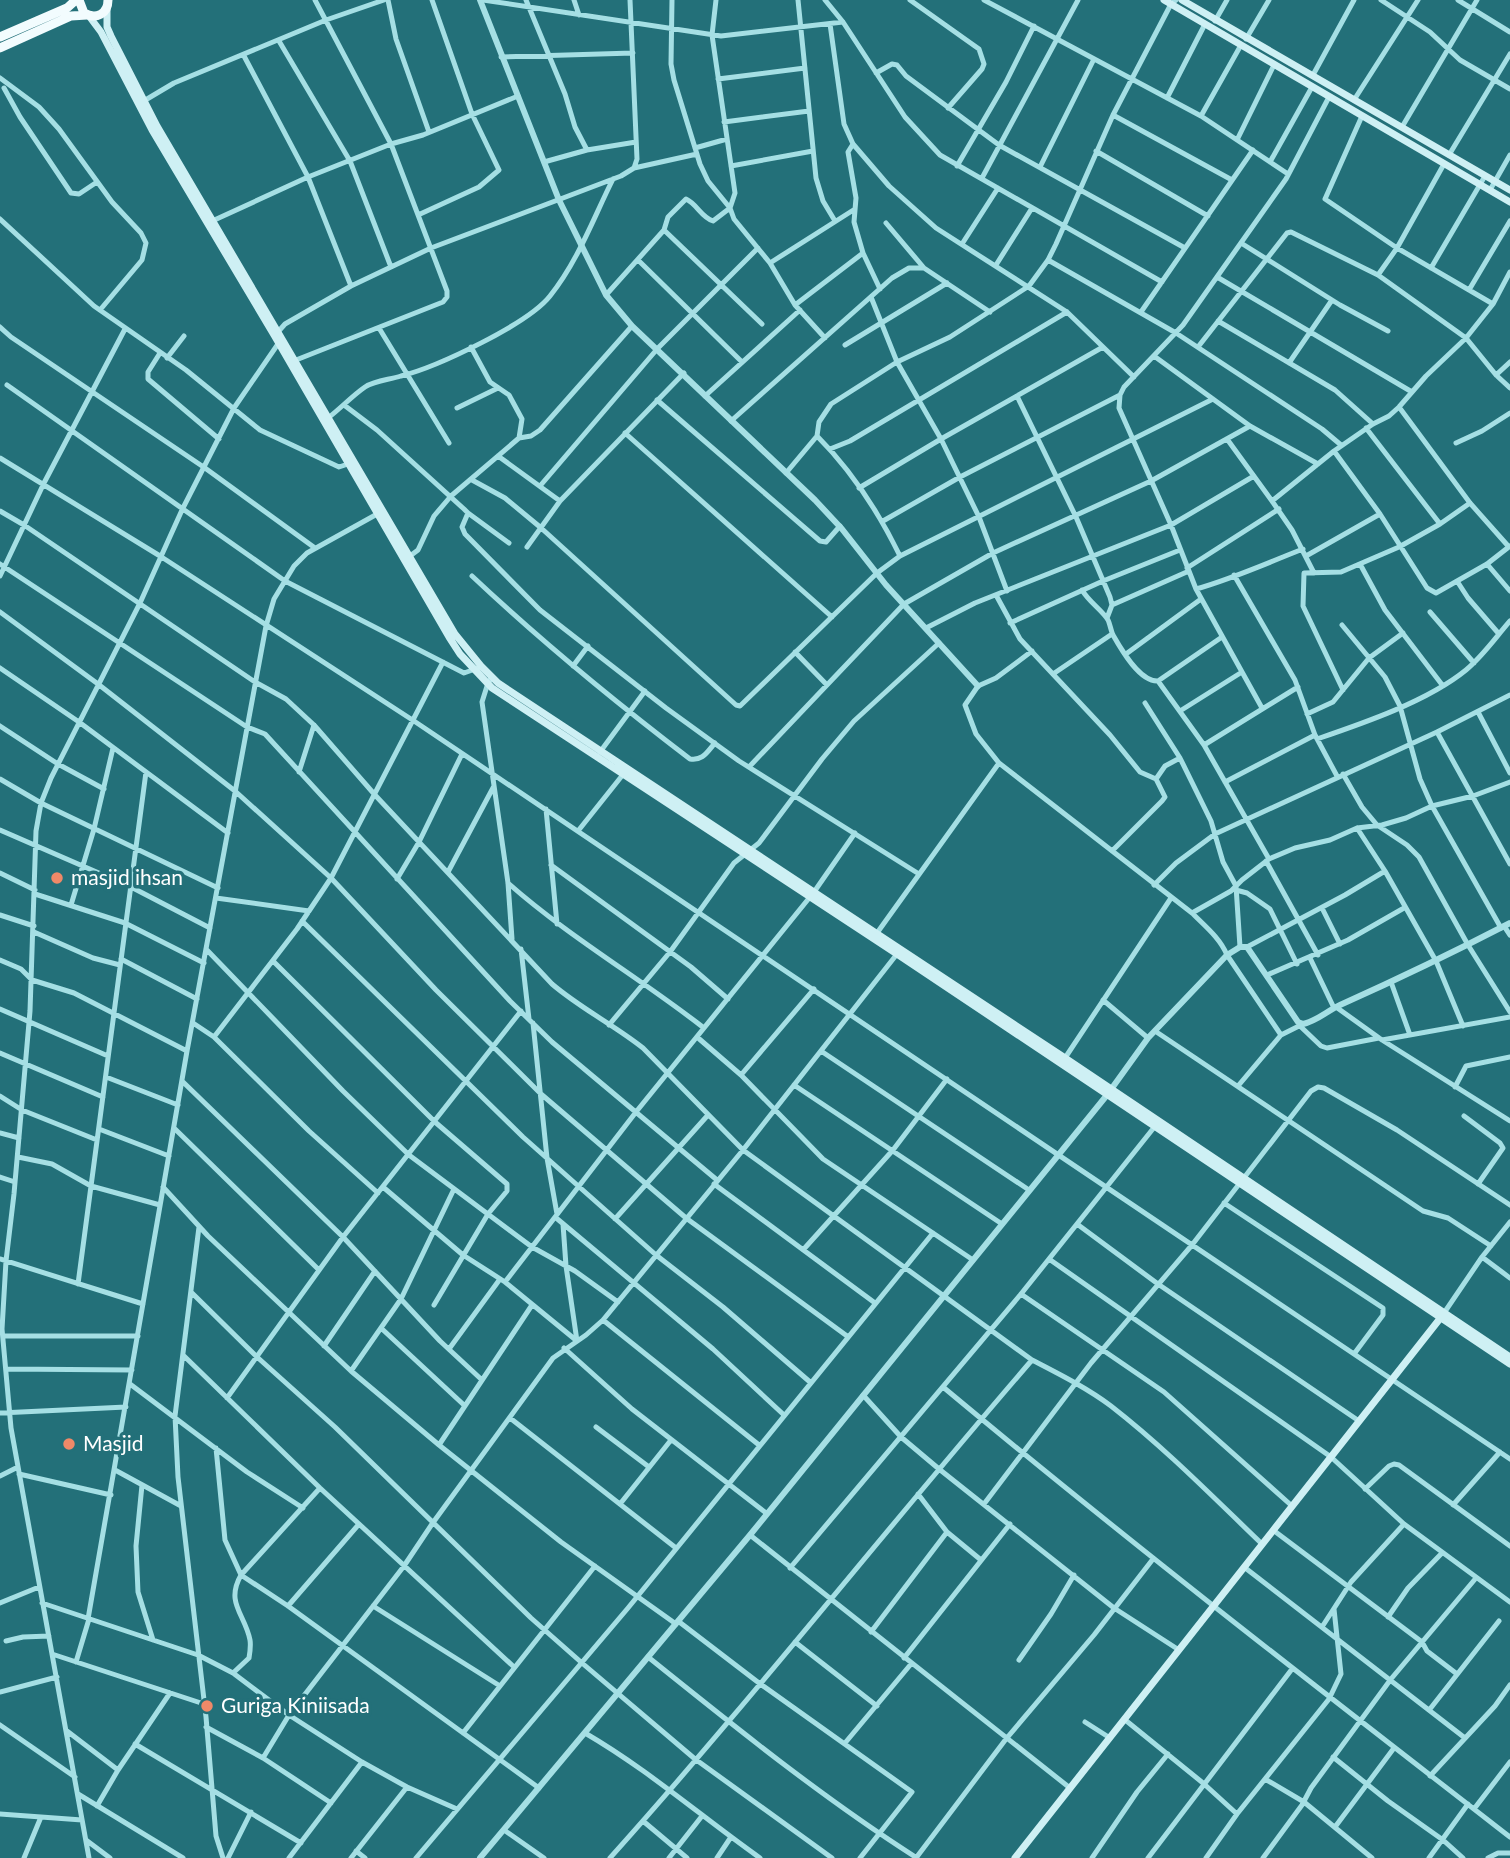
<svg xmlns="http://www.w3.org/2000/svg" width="1510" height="1858" font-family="Lato,sans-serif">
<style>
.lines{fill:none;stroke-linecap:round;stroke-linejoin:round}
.minor{stroke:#a5dfe4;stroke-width:5}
.tertiary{stroke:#a5dfe4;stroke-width:6}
.secondary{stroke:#cef0f4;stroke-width:7}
.trunk{stroke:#f2fcfe;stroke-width:9}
.poi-dot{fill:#ef8968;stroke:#237079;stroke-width:2.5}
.labels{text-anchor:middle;stroke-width:7;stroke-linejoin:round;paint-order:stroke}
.poi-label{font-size:21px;fill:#fff;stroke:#237079;text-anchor:start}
</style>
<rect width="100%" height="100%" fill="#237079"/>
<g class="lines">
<path class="minor" d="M388 0 396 39 429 132
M483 0 721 36 843 22
M526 0 565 94 575 127 587 150 544 162
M574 0 579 15
M716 0 712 35 735 193 730 208 734 219 770 263 795 305 825 338
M798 0 816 178 823 201 835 221
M825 0 843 22 905 117 940 155 1162 282
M910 0 979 49 984 64 982 69 948 108
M984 0 1201 116 1288 174
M1381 0 1430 32 1460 60 1510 89
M1458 0 1510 32
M1215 21 1227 0
M830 24 844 124 853 144 889 186 936 228 1067 312 1134 377
M1246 39 1269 0
M279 41 350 161 391 267
M244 56 308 177 351 286
M501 57 633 53
M876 73 892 64 897 65 906 76 999 145 1185 248
M1313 75 1354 0
M0 78 39 107 59 129 112 202 141 233 146 243 142 260 100 310
M718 79 805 68
M4 88 20 117 71 193 79 194 97 182
M1167 98 1205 24
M1354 100 1418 0
M142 102 174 83 326 20 384 0
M1113 115 1232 180
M1201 116 1241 45
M1362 116 1325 199 1397 248 1493 304
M724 122 809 111
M1402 127 1477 0
M1237 140 1274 65
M853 144 848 152 856 198 854 222 863 253 880 289
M695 148 727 139
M587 150 636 142
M1096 151 1208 216
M1449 155 1510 54
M1270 162 1312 87
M731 166 813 151
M957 166 1006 82 1034 26
M1040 167 1094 59
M634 168 697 154
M982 178 1078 0
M1490 190 1510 155
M418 215 479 187 499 170 472 114 432 0
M0 219 94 306 186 370 260 430 339 467 348 464
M210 222 308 177 391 144 423 135 518 96
M886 223 924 268
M664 230 762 324
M1241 243 1340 305 1388 331
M962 244 998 188
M638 260 742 362
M1048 260 1176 333 1322 429 1341 445
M770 263 855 209
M996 265 1032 208
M1431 268 1485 176
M1378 275 1397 248 1444 164
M1217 277 1412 392
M1469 290 1510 221
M606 295 664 230 668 217 686 199C697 204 701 217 713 221L730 208 708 181 700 164 674 80 671 64 672 0
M871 297 897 362 941 439 979 517 1007 591
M795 305 863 253
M1141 312 1253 150
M1218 321 1335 390 1373 424
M0 327 11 337 205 468 315 548
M379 328 449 443
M277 333 285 324 351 286 431 248 621 176 634 168 637 159 630 0
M845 345 947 283
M1198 347 1287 233 1291 232 1378 275 1466 338 1496 375 1510 388
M160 353 148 372V379L219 439
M1154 356 1250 426 1318 464
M167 358 184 336
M296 360 443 302 447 297V291L391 144 315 0
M1289 363 1332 300
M1496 375 1510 362
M7 385 285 581 464 673 478 668
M705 396 800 310
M1017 396 1076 517 1110 597 1112 605 1107 618
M657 400 820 541 826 542 840 526
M344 405 377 430 464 509 468 513 462 527 465 534 540 610 666 708 739 761 919 874
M1399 407 1470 503 1509 547
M457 408 498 388
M328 418C341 408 352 396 365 387 376 380 389 380 401 376 437 367 528 324 550 296 578 261 593 219 613 179
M731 421 892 278 909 268H924L990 312
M1366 428 1440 524
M625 433 832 617
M817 436C851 470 879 513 900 556
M519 438 531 436 540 430 632 326
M1227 439 1272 501 1334 451 1373 424 1389 416 1399 407 1426 376 1466 338 1493 304 1510 272
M1456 443 1482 431 1510 413
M830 449 850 441 1067 312
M1334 451 1380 514 1427 588 1436 593 1487 564 1510 546
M498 456 560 501
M0 458 160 556 414 721 1510 1459
M786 473 817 436 819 422 831 404 897 362 950 337 1029 286 1048 260 1056 244 1113 115 1171 4 1176 0
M472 480 505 498 540 527 736 705 740 706 877 573 900 556 1213 399
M540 486 658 348 758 248
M859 488 941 439 1103 347
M1272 501 1292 530 1314 573
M0 511 24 525 255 682 286 699 314 725 375 795 552 984C580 1008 614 1025 643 1048L743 1150 1032 1360C1059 1374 1087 1388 1111 1406 1165 1448 1213 1497 1262 1544
M468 513 509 543
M883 521 960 477 1120 395
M527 547 560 501 684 373
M410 556 418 550 434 516 451 496 519 438 522 419 509 395 490 382 471 347
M1306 556 1380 514
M0 564 247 727 265 734 510 1001 552 1042 717 1180
M1360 564 1385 610 1443 686
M1487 564 1510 591
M1187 568 1279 509
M1234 575 1295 680 1315 735 1337 776
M0 576 44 483 125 329
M472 576C541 641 614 701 690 759 703 761 707 752 715 743
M1457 581 1468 598 1499 634
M1196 589C1232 579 1267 563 1303 549
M1082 590C1089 602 1102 610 1108 620 1110 624 1111 631 1113 635 1122 651 1140 682 1158 681L1204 745 1269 859
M996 595 1020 639 1110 735 1140 772 1156 779
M1112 605 1189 571
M0 612 98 684 235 791 331 878 436 990 541 1094 686 1218 847 1336
M1430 612 1474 663
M1010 623 1103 581 1180 550
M1342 625 1385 677 1400 706 1420 779 1432 806 1501 928
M926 628 975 603 1171 525 1254 476
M1032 651 996 678 978 686 965 705 976 734 999 763 1192 913C1205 926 1220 938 1227 955L1281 1035 1303 1024
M795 652 827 685
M1126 654 1201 599
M573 666 588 646
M0 668 79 722 228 833
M1053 674 1112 634
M492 677 488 683 482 702 508 883 512 939
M1158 681 1222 637
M1343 690 1303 606 1304 573 1341 572 1399 547 1440 524 1470 503
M1145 703 1180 758 1211 821 1223 862 1236 886 1240 947
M1262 708 1196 589 1171 525 1119 408 1120 395 1124 387 1183 325 1286 179 1329 97
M1180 711 1242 672
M1478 712 1510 773
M1307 714 1333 702 1369 658 1403 633
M0 726 58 764 104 789
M1437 732 1510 864
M1317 739C1364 723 1428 701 1466 670 1483 656 1496 637 1510 621
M1204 745 1298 687
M600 752 645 691
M749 767 904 604 993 553 1151 481 1250 426
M299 772 314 725
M1343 774 1362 807 1377 825 1407 845 1419 857 1468 945 1510 1012
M0 779 41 803 218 888
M1225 782 1315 735
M546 809 557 924
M1357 828 1385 871 1436 961 1463 1026
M0 830 131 887 210 928
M578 831 625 772
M1112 851 1162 801 1165 797 1156 779 1165 766 1180 758
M1266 861 1318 955
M551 865 691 967 728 999
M448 872 494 786
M0 873 35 890
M397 879 419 842 462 754
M508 883C569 937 640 978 704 1028
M1154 885 1176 863 1215 834 1437 732 1510 695
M1236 890 1247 893 1270 909 1297 964
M35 894 125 923 204 963
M216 898 309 911
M71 905 94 829 113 748
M1322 908 1340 944
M1192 913 1231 891 1242 880 1269 859 1295 848 1330 840 1357 828 1382 825 1406 818 1432 806 1473 796 1510 782
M0 915 34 926
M302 921 523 1137 656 1255 723 1307 810 1382
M1504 926 1510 935
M34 932 93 958 120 965
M877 933 999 763
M1247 947 1345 895 1385 871
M206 949 343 1091 409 1155 532 1247 575 1271 618 1302
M521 949 529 1019
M1310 958 1334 1008
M121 959 197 999
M0 960 21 969 32 980 74 993 187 1051
M273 961 435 1122 507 1184V1191L488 1214 434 1305
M1267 975 1348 940 1404 908
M1391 982 1410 1035
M1103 1000 1148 1038
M1336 1007 1382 1040 1510 1121
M0 1009 108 1056
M193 1023 214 1037 309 1131 378 1193
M533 1023 547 1158 557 1214
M609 1025 670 952 734 863 759 843 822 759 854 721 939 643
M1300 1026 1321 1046 1327 1048 1379 1038
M1155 1031 1423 1211 1448 1218 1491 1246
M214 1037 297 929 331 878 443 662
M697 1037 741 1075 823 1159 973 1260
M1382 1040 1510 1017
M821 1051 1029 1190
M0 1053 103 1097
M1065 1058 1171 898
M741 1075 814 989
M106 1077 178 1105
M182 1081 343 1237 440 1341 482 1380
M794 1085 1002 1224
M1238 1086 1281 1035
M1455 1087 1466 1066 1510 1057
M0 1096 22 1110 97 1140
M1464 1116 1500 1143 1503 1148 1478 1184
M174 1128 319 1270
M99 1129 169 1156
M0 1133 19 1138
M18 1157 52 1164 91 1186 160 1205
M0 1177 15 1182
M714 1184 875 1303
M163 1187 208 1236 351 1371 439 1445 561 1542 676 1624
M383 1187 463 1255 505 1282 577 1341
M1224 1203 1383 1308V1315L1354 1354
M555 1217 713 1349 784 1415
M615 1219 708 1115
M563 1224 566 1266 577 1341
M1077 1224 1158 1284 1359 1421
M199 1227 175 1416 178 1477 206 1717 216 1836 223 1858
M803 1250 893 1150 947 1079
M1482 1257 1510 1278
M0 1259 143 1304
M1049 1259 1331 1457 1404 1524 1510 1602
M505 1282 636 1112 814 892 855 833
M78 1284 146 772
M191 1292 257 1357 335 1427 531 1618 582 1663 695 1759 832 1858
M1021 1294 1164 1392 1292 1506
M1444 1313 1482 1257 1510 1222
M603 1320 759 1445
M381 1328 465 1406
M3 1336H138
M324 1346 375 1271
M564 1348 632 1409 766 1513
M449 1349 500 1279
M183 1355 320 1488 514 1667
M6 1369 132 1370
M351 1371 401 1299 454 1189
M130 1384 247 1472 303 1508
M943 1387C1129 1542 1319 1689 1510 1837
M863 1395 901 1437 939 1469 1114 1608 1179 1650
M227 1398 343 1237 521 1011
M0 1413 126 1407
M510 1418 676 1548
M596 1427 649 1467
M439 1445 532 1305
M216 1448 225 1540 241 1575 288 1606 539 1788
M115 1470 181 1506
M19 1474 111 1495
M0 1476 18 1467
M142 1485 136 1546 138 1592 153 1640
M1365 1489 1389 1466 1394 1464 1399 1465 1510 1546
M918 1494 947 1532 981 1560
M620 1504 671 1440
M984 1504 1091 1363 1192 1245 1311 1091 1318 1087 1324 1088 1397 1130 1510 1205
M1453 1505 1500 1452
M1273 1530 1422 1642 1427 1651 1457 1674
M750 1535 1070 1788
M1244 1567 1465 1738
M790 1568 1021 1294 1156 1125
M0 1603 39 1587
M42 1603 198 1655 233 1673 289 1715 362 1762 407 1787 457 1809
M288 1606 359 1524
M373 1606 500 1686
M1388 1617 1408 1588 1442 1553
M88 1619 187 1051 266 626 274 599 294 566 307 553 379 513
M678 1621 759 1683 912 1792 860 1858
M1322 1627 1351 1582 1404 1524
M871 1632 947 1532
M6 1641 23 1637 49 1636
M795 1642 877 1706
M52 1654 204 1704
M648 1657C735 1727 823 1798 917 1858
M904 1658 1010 1524
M1019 1660 1051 1614 1074 1575
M76 1662 89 1619
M233 1673 249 1658C250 1652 251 1646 250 1640 245 1614 225 1603 241 1575L320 1488
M0 1692 57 1677
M1430 1709 1499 1621
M1124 1719 1203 1783 1237 1814
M1085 1722 1110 1738
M0 1725 75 1777
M206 1727 263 1758 331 1803
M67 1731 118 1770
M463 1733 595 1566
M585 1733C647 1769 702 1817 760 1858
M845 1743 911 1664
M135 1744 301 1843
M1333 1757 1388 1801 1443 1840 1463 1858
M263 1758 289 1715 404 1566 432 1524 553 1358 586 1335 603 1320 743 1150 897 954
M1430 1776 1495 1706 1510 1685
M1265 1779 1304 1802 1372 1858
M78 1794 183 1858
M97 1806 118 1770 170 1693
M1474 1809 1510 1762
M0 1814 82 1820
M643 1821 687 1858
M1335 1827 1394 1748
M504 1830 544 1858
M86 1840 110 1858
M356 1851 365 1858
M24 1858 41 1817
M89 1858 11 1428 2 1329 6 1261 14 1194 30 1011 36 831 41 803 51 778 140 603 182 510 234 408 280 341
M228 1858 251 1812
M289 1858 362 1762
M351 1858 407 1787
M416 1858 628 1608 933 1233
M610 1858C755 1696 890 1524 1032 1360
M669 1858 702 1816
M717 1858 731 1837
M916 1858 1006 1739 1094 1635 1153 1559
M1092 1858 1137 1792 1168 1754
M1148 1858 1292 1669
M1206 1858 1237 1814 1329 1699 1341 1674 1334 1609
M1263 1858 1302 1805 1311 1788 1391 1679 1476 1578
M1429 1858 1468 1804
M1488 1858 1498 1853H1510"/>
<path class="tertiary" d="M480 0 559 200 606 295 632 326 815 500 842 529 886 585 978 686
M480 1858 750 1535 1107 1095 1148 1038 1227 955 1240 947H1247L1298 1022 1303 1024C1317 1021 1327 1011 1340 1005 1398 979 1454 952 1510 923"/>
<path class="secondary" d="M1164 0 1510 202
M1182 0 1510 190
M107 8V27L111 36 157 126 455 634 481 666 498 683 1065 1058 1510 1357
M89 16 101 32 152 130 274 335 449 637 460 654 492 688 897 954 1510 1364
M1015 1858 1442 1316"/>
<path class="trunk" d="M79 0 84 13C96 20 108 14 108 0
M0 37 67 8 76 0
M0 48 71 16 87 15"/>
</g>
<g class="poi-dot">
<circle cx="57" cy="878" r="7"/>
<circle cx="69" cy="1444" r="7"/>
<circle cx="207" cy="1706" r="7"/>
</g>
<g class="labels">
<g class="poi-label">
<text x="71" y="885">masjid ihsan</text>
<text x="83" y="1451">Masjid</text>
<text x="221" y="1713">Guriga Kiniisada</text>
</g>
</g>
</svg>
